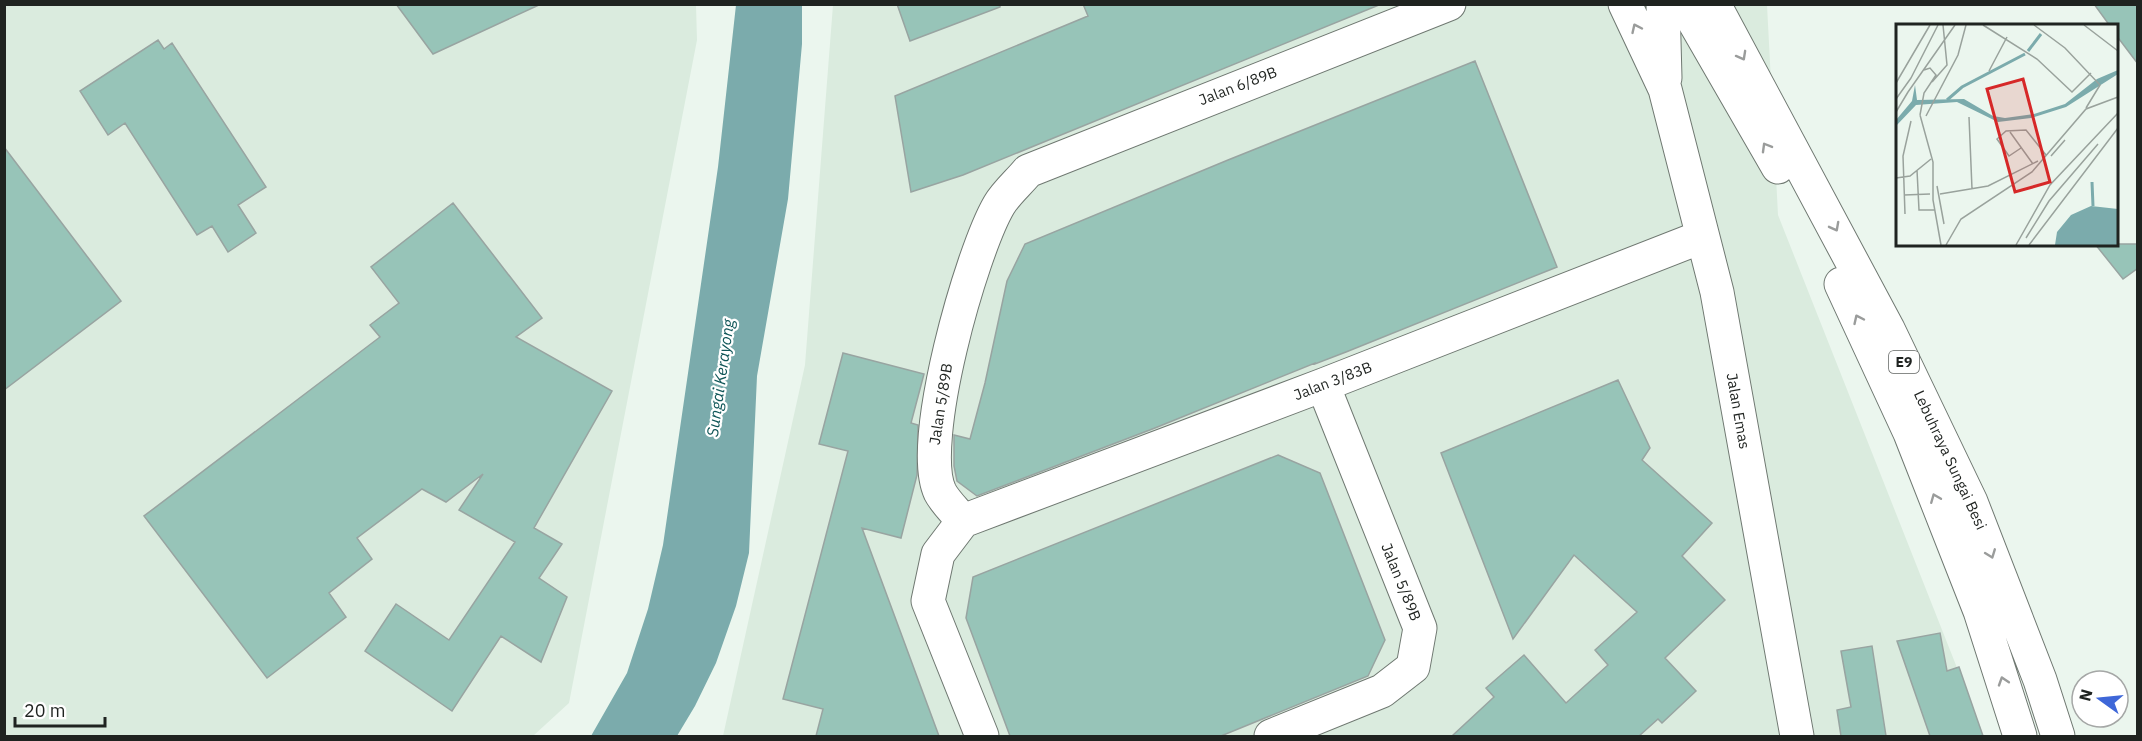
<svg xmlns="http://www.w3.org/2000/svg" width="2142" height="741" font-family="'IBM Plex Sans',sans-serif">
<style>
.built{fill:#daebde}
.water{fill:#7babac}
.building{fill:#97c4b8;stroke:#98a4a1;stroke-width:1.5}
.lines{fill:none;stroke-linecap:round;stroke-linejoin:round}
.minor-casing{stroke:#6f7871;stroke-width:35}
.motorway-casing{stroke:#6f7871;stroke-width:35}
.minor{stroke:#fff;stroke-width:33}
.motorway{stroke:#fff;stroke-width:33}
.oneway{stroke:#9a9c9b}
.labels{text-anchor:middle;stroke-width:4.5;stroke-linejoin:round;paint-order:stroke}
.shield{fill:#fff;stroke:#626563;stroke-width:1.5}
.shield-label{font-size:14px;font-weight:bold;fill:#1f2320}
.street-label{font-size:15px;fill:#1f2320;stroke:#fff}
.water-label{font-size:16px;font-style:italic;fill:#105658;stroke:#fff}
.inset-river{fill:none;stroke:#7babac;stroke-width:3}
.inset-road{fill:none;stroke:#99a29c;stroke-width:1.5}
.view{fill:#d62828;fill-opacity:0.15;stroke:#d62828;stroke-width:3}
.inset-edge{fill:none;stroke:#1f2320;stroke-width:3}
</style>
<rect width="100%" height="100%" fill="#ebf6ee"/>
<path class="built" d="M4 5H696L697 40 569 703 533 736H5Z
M833 5H1767L1778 215 1984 736H723L805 365Z"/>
<path class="water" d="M736 5H802V44L788 199 757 376 749 553 736 606 716 663 695 706 677 736H591L627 673 648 609 663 545 718 167Z"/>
<path class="building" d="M396 4H541L433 54Z
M897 4H1000V7L910 41Z
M1083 4H1379V5L963 175 911 192 895 96 1088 16Z
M2094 4H2138V64L2116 35V26H2110Z
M158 40 164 49 172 43 266 187 238 205 256 233 228 252 212 226 197 235 125 123 108 135 80 91Z
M1475 61 1557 267 1346 352 1315 364V363L1155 428 977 496 957 481 954 466V435L970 439 985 383 1007 281 1025 244 1228 160Z
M4 147 121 301 4 390Z
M453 203 542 318 516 337 612 391 534 528 562 544 539 578 567 597 541 662 501 636 452 711 365 651 396 604 449 640 515 542 459 510 483 474 446 502 422 489 357 538 372 559 329 593 346 617 267 678 144 516 380 337 370 325 399 303 371 267Z
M2095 244H2138V268L2123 279Z
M843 353 924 374 911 423 918 425 917 475 901 538 862 528 939 736H816L823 709 783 699 848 451 819 444Z
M1618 380 1650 448 1642 460 1712 523 1682 556 1725 600 1665 658 1696 691 1662 723 1658 719 1639 736H1452L1494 697 1486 688 1524 655 1566 703 1608 665 1595 650 1637 612 1574 555 1513 639 1441 453Z
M1278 455 1320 473 1385 640 1368 676 1221 736H1010L966 618 973 577Z
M1940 633 1947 671 1959 667 1983 736H1930L1897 641Z
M1872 646 1886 736H1841L1837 710 1851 707 1841 651Z"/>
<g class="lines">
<g class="minor-casing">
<path id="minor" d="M1625 4 1665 89 1717 292 1797 736
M1663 4 1665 78
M963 521 1323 385 1701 237
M982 736 928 601 938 554 963 521C956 512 945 502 940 492 917 443 971 253 999 205 1006 193 1019 182 1028 171L1449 4
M1271 736 1382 691 1413 667 1420 628 1323 385"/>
</g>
<g class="motorway-casing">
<path id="motorway" d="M1684 4 1778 167
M1714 4 1888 329 1971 502 2040 680 2058 736
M1841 284 1910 433 1980 611 2020 736"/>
</g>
<use href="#minor" class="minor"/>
<use href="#motorway" class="motorway"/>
</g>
<defs><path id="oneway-chevron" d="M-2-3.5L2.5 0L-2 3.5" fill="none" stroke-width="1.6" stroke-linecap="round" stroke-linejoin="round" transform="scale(1.5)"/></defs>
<g class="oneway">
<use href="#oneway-chevron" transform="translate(1636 28) rotate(-115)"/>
<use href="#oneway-chevron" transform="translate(1742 56) rotate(61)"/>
<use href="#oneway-chevron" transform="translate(1766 147) rotate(-120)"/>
<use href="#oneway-chevron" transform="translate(1835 227) rotate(62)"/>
<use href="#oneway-chevron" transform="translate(1858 319) rotate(-115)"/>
<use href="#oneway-chevron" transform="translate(1935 498) rotate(-112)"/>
<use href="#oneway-chevron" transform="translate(1991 554) rotate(69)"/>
<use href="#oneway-chevron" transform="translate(2003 681) rotate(-108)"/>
</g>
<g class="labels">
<rect class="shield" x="1889" y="351" width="30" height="22" rx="4.5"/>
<g class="shield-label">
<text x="1904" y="367">E9</text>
</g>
<g class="street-label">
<text transform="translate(1238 86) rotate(-21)" y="5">Jalan 6/89B</text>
<text transform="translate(1333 381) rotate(-21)" y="5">Jalan 3/83B</text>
<text transform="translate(941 404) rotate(-81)" y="5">Jalan 5/89B</text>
<text transform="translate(1738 411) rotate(80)" y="5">Jalan Emas</text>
<text transform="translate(1950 460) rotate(65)" y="5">Lebuhraya Sungai Besi</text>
<text transform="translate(1401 582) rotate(68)" y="5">Jalan 5/89B</text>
</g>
<g class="water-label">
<text transform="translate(720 378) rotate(-82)" y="6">Sungai Kerayong</text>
</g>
</g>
<g transform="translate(1896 24)">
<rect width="222" height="222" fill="#ebf6ee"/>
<path d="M222 46V50L170 83 135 94 102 98 61 78 20 81 0 102V96L16 77 19 61 21 76 68 75 97 92 109 94 138 90 169 80 201 55ZM195 182 222 185V221H159L161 208 175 191Z" fill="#7babac"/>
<path class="inset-river" d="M132 27 145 10M51 76 66 63 129 30M196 158 197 182"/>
<path class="inset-road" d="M87 1 141 35 176 68 195 49M138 1 169 24 204 61 190 84M188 1 222 27M93 47 111 13M15 54 42 1M36 58 51 41 47 1M0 59 34 1M12 68 59 1M0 75 15 54M0 88 12 68M24 91 28 69 40 51 34 44 28 46M24 91 37 138V176L45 221M30 92 62 31 70 1M73 93 76 165M114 108 137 140M125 124 113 132 101 115 110 107 130 106 150 131M155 132 169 116M21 146 23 186H39M0 154 14 152 35 135M41 162 48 200M44 170 92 162 142 137M8 171 34 170M9 190 7 132 15 97M130 214 153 177 202 120M50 221 65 195 136 148 190 85 222 73M120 221 154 161 222 89M133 221 222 104"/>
<path class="view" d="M127 55 154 158 119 168 91 65Z"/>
<rect width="222" height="222" class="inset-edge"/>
</g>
<rect width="2142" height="741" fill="none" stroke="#1f2320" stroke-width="12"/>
<g transform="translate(2100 699) rotate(285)"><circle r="28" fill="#ffffff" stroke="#a5a7a6" stroke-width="1.5"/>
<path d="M0-4.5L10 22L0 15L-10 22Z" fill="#3e67d8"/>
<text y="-9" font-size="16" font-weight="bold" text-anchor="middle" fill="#1f2320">N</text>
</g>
<path d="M15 717v9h90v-9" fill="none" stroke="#1f2320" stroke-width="3"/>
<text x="24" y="717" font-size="18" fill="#1f2320" stroke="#ffffff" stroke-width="4.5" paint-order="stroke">20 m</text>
</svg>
